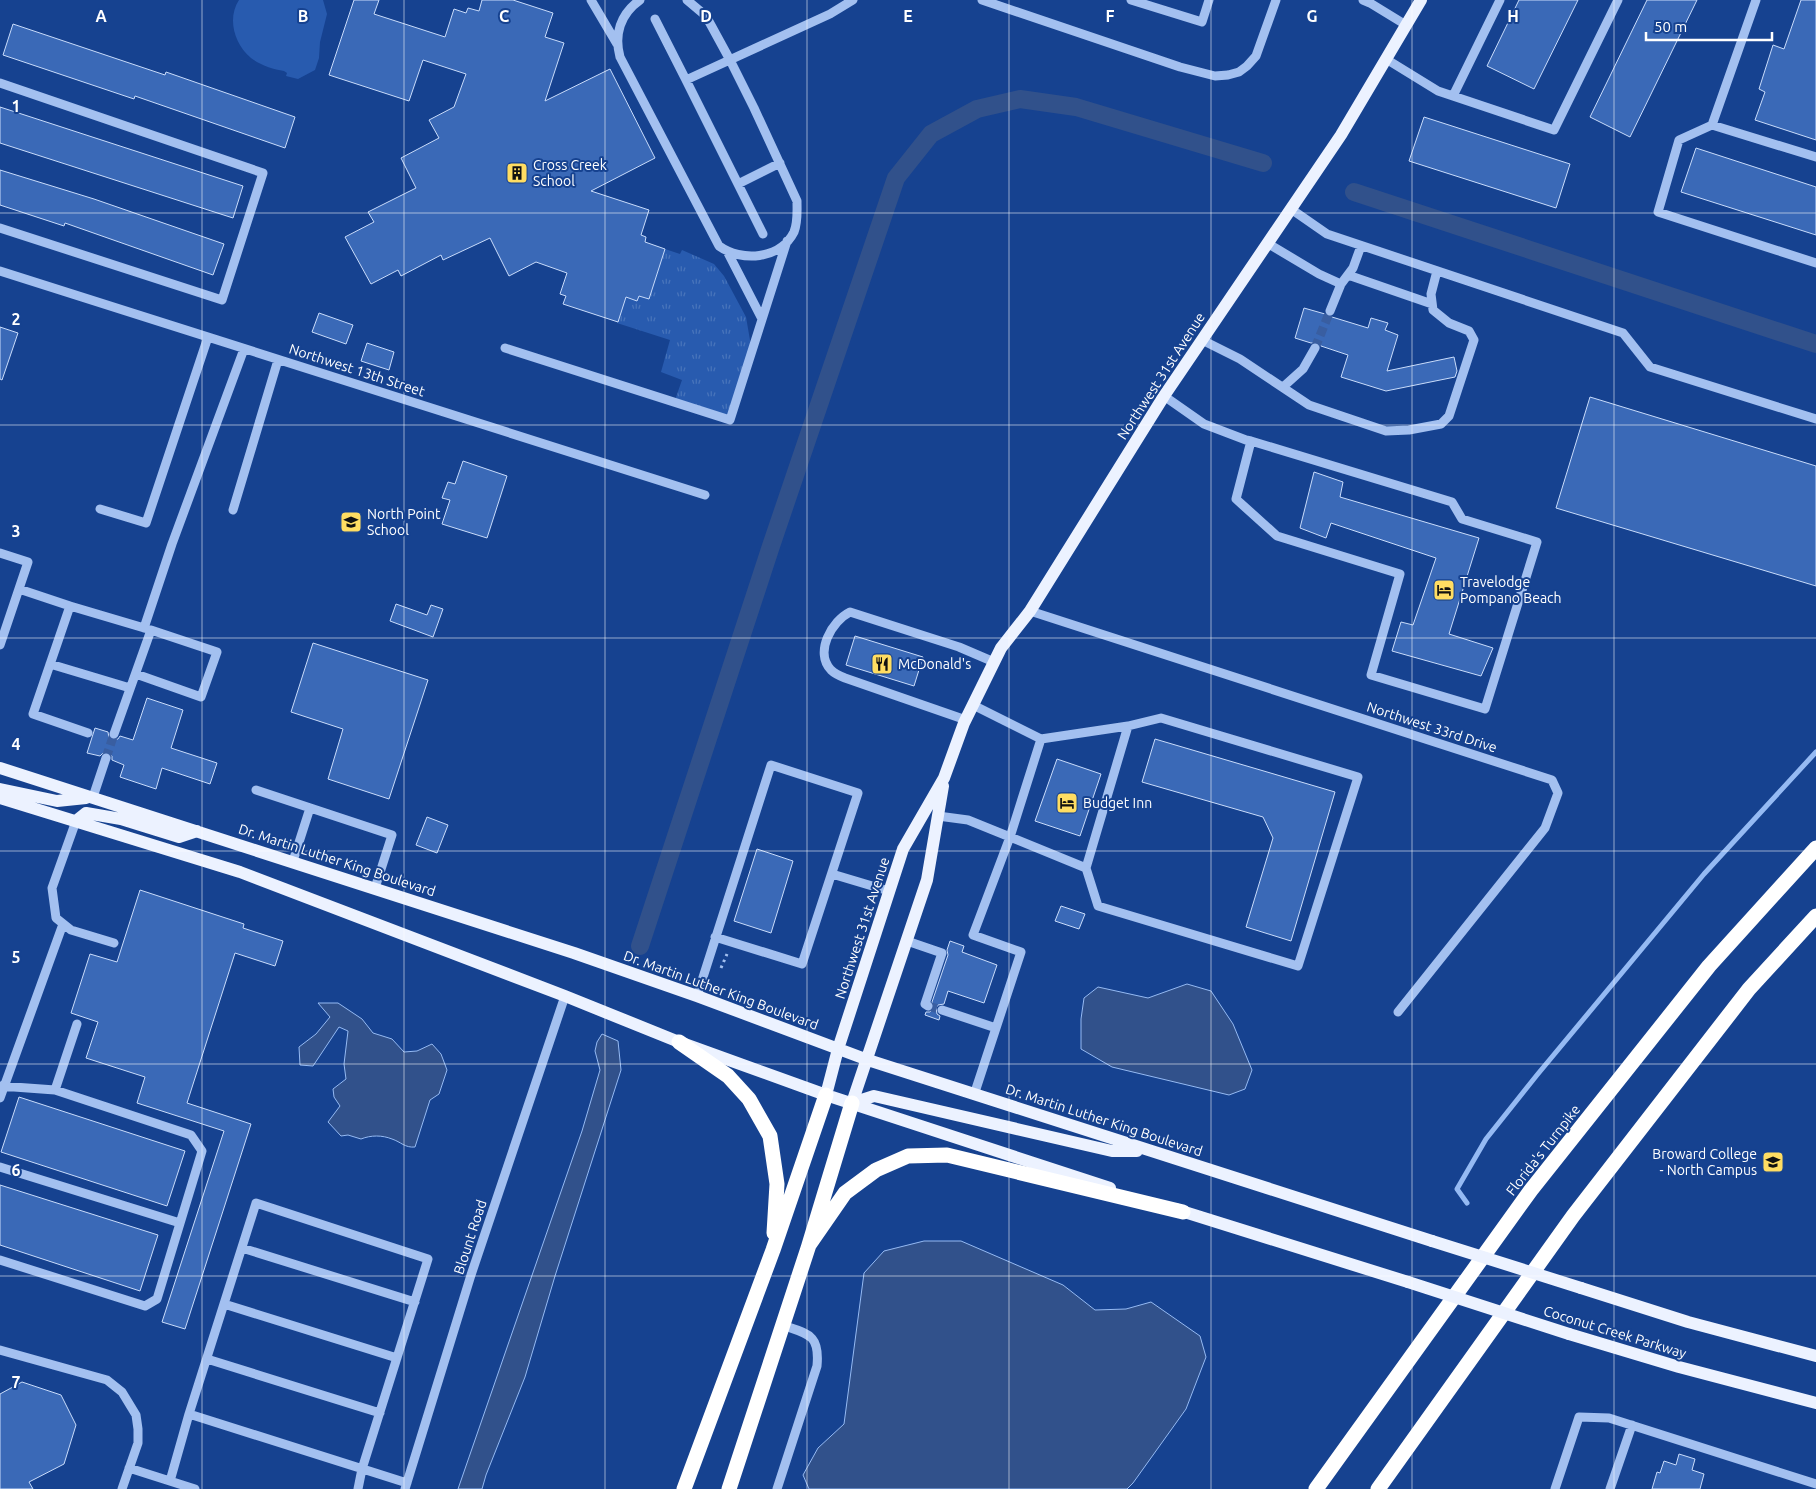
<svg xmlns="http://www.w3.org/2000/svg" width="1816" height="1489" font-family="Ubuntu,sans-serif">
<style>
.grass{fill:url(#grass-tufts)}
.pitch{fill:#285baf}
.water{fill:#31518b;stroke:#95baf3}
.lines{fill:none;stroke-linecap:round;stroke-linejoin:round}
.stream{stroke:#95baf3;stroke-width:5}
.canal{stroke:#31518b;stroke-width:18}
.building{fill:#3a69b7;stroke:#c9dcfb}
.minor-tunnel{stroke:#395ea1;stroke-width:9;stroke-dasharray:9 4.5;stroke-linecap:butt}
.path{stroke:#a3c0f0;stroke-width:3;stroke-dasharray:2.5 4;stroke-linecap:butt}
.minor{stroke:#a3c0f0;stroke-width:9}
.major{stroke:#ecf2ff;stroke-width:12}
.highway{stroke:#fff;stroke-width:15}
.major-bridge{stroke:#ecf2ff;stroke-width:12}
.grid{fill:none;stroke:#fff;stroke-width:1;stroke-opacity:0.55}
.labels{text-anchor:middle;stroke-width:4;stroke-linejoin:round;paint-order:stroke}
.poi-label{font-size:14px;fill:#fff;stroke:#164290;text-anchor:start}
.street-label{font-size:14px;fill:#fff;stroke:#164290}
.grid-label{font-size:16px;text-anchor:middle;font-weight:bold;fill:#fff;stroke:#164290;stroke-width:4;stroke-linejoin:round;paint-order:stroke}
</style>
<defs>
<pattern id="grass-tufts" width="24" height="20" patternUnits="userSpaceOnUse" patternTransform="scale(1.25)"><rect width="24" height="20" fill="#285baf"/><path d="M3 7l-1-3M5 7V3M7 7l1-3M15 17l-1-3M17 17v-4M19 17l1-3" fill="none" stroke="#4874bb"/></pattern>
</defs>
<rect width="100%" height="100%" fill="#164290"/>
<path class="grass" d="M665 249 680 254 682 250 714 264 724 276 746 317 751 346 730 420 674 403 682 380 661 372 670 340 617 323 626 297 637 301 639 296 649 299Z"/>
<path class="pitch" d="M239 0H323L327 14 320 42 319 58 315 70 298 79 286 76 287 73 284 71C273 69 260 65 251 58 234 44 227 18 239 0Z"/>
<path class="water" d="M1187 984 1211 991 1233 1024 1252 1070 1245 1089 1229 1095 1112 1067 1081 1049V1019L1084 998 1098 987 1148 998Z
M318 1003H338L362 1019 373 1033 392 1039 404 1052 417 1051 432 1044 441 1054 447 1070 439 1094 430 1100 415 1147C405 1148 401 1142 392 1139 382 1135 371 1135 361 1139L348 1135 341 1136 328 1122 340 1106 334 1097 333 1089 346 1079 344 1064 348 1031 339 1027 313 1066 300 1065 299 1047 316 1034 330 1017Z
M602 1034 618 1041 621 1070 555 1276 525 1377 486 1475 482 1489H458L582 1131 600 1070 595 1051 597 1042Z
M924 1241H961L1063 1285 1095 1310 1126 1309 1151 1302 1200 1336 1206 1357 1186 1409 1133 1483 1127 1489H809L803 1475 818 1448 844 1424 864 1273 884 1251Z"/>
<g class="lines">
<path class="stream" d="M1467 1203 1457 1189 1486 1139 1537 1075 1704 874 1816 752"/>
<path class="canal" d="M1354 192 1816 344
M640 946 771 546 896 178 931 134 977 109 1020 99 1076 107 1263 163"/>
</g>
<path class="building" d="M354 0H379L374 14 445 37 454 9 466 13 468 8 479 11 482 0H513L553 13 545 37 564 43 545 101 610 69 655 158 591 191 649 210 641 235 646 237 645 242 665 249 649 299 639 296 637 301 626 297 618 322 563 304 566 296 560 294 567 273 536 262 509 276 490 238 443 260 441 255 401 276 398 270 371 284 345 237 374 222 368 212 416 188 401 158 439 138 429 120 454 107 466 74 423 60 409 101 329 75Z
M1519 0H1578L1534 89 1487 66Z
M1647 0H1697L1630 137 1590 117Z
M1801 0H1816V140L1755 120 1765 92 1759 89 1773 45 1784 49Z
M13 24 165 75 166 72 295 117 285 148 135 96 134 99 3 55Z
M0 107 243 186 233 218 0 143Z
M1424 117 1570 164 1556 208 1409 161Z
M1696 148 1816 187V235L1681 192Z
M0 170 94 199 224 244 213 275 65 223 64 226 0 205Z
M1304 308 1325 314 1328 317H1332L1368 328 1371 318 1388 323 1385 330 1398 335 1387 371 1454 357 1457 371 1455 377 1386 391 1341 377 1348 355 1321 346 1318 342 1311 343 1295 338Z
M319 313 353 325 346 344 312 332Z
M0 327 18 333 2 380 0 379Z
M367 343 394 352 389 370 361 361Z
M1590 397 1816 466V586L1556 508Z
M463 461 507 476 487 538 442 524 450 500 442 498 448 482 455 484Z
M1314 472 1343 482 1340 497 1479 538 1449 634 1493 648 1481 676 1392 651 1401 622 1413 625 1436 558 1331 523 1326 538 1300 528Z
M396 604 427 615 431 605 443 609 433 637 390 621Z
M855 636 923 657 914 686 846 665Z
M313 643 428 680 389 799 328 779 343 729 291 712Z
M147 698 183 710 171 748 217 763 210 784 162 768 156 789 120 777 124 765 112 760V756L108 752H104L100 756 87 753 95 728 108 732 109 738 112 740 118 739 120 736 133 740Z
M1155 739 1335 792 1291 941 1246 927 1273 838 1263 817 1142 782Z
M1057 759 1101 774 1080 836 1035 821Z
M427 817 448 825 437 853 416 845Z
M757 849 793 861 771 933 734 921Z
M140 890 244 924 243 928 283 941 275 966 235 953 187 1103 251 1124 185 1329 162 1322 224 1131 137 1103 145 1077 86 1058 98 1022 71 1013 90 954 117 962Z
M1061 906 1085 914 1079 929 1055 921Z
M950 941 964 946 962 952 997 965 984 1003 948 991 944 1004 938 1005 936 1008 937 1014 940 1016 939 1020 925 1015 926 1012H930L933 1009 932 1002 948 955 947 950Z
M19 1097 185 1151 167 1206 1 1152Z
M0 1185 158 1235 140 1291 0 1245Z
M22 1382 61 1395 76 1425 64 1464 29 1482 33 1489H0V1394Z
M1679 1454 1695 1459 1692 1470 1704 1474 1700 1489H1652L1657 1472 1660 1473 1664 1461 1676 1465Z"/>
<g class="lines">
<path class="minor-tunnel" d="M1315 348 1330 311
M106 758 114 734
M928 1006 942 1010"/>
<path class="path" d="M721 968 727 954"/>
<path class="minor" d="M591 0 617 44
M640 0C620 14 614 35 620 57L719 246C741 262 780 260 794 232 798 222 797 212 797 201L754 108 730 60 706 16 687 0
M982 0 1180 67 1215 76 1228 75 1239 72 1247 66 1256 56 1276 0
M1131 0 1202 22 1209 0
M1363 0 1370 3 1406 25
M1756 0 1712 125 1679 140 1658 212 1816 263
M655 19 686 80
M1386 59 1438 91 1554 130 1618 0
M0 83 263 173 222 300 0 228
M1453 96 1500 0
M1712 125 1816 157
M738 184 780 163
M1291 209 1327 234 1623 333 1650 367 1816 419
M763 234 686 80 830 14 853 0
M1267 243 1319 274 1341 284 1353 268 1361 246
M728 253 762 319
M0 271 705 495
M1348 275 1432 304
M1330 311 1341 284
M1202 340 1240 359 1309 405 1386 431 1409 430 1441 424 1449 416 1474 340 1469 331 1449 323 1433 310 1431 294 1437 271
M505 348 730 420 787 241
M1283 387 1303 369 1315 348
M1164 396 1204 424 1246 440 1251 441 1452 502 1462 519 1537 542 1485 709 1371 675 1400 574 1277 536 1236 499 1251 441
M100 509 146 523 208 337
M233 510 278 360
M0 553 28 562 0 645
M19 589 70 606
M1030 611 1552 780 1558 793 1545 828 1398 1012
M144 628 172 544 244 349
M50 664 130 688
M973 705 1041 739 1010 837 1086 868 1128 726 1161 718 1358 777 1298 966 1098 906 1086 868
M966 720 845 678C840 676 835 674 831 670 814 652 832 621 850 612L959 647 994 662
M88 733 33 714 70 606 151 630 217 652 201 697 136 674
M114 734 151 630
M1041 739 1128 726
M256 790 392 835 375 888
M93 797 106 758
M938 816 968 820 1010 837 973 935 1021 952 974 1095
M76 821 52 888 56 918 71 930 114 943
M293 861 310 808
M832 874 889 891
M907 941 942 953 925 1004 928 1006
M697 996 771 765 858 793 802 964 715 937
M942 1010 996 1028
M0 1086 55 1090 191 1135 202 1151 157 1299 145 1306 0 1260
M55 1090 77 1024
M0 1098 63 924
M0 1167 180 1223
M242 1248 415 1302
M224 1304 397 1358
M0 1350 107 1380 122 1392 136 1415 138 1429V1443L122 1489
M207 1359 380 1413
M129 1468 195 1489
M170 1481 189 1414
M358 1489 362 1469 428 1259 256 1203 189 1414 407 1483
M405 1489 471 1275 565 996
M777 1489 817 1366C820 1334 808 1334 782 1325
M1555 1489 1579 1417 1609 1418 1816 1484
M1610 1489 1632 1425"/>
<path class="major" d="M0 768 574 953 697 996 868 1060 1432 1241
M0 789 57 801 86 798
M0 798 240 872 565 996 679 1042 826 1095 1110 1188
M76 821 86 813 121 819 179 837 197 831
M826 1095 838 1049 903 849 944 778 964 723 1001 648 1030 611 1164 396 1341 135 1421 0
M852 1103 927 880 943 786
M852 1103 874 1096 1112 1151H1137
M1175 1209 1408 1282
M1581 1288 1688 1322 1816 1356
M1569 1334 1679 1367 1816 1403"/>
<path class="highway" d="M679 1042 728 1076 749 1099 770 1136 777 1184 774 1233
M809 1245 845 1193 876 1170 908 1156 947 1155 1183 1212
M684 1489 773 1250 826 1095
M729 1489 809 1245 852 1103
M1316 1489 1531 1190 1709 966 1816 848
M1378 1489 1573 1216 1749 989 1816 916"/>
<path class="major-bridge" d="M1432 1241 1581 1288
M1408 1282 1569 1334"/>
</g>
<path class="grid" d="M202 0V1489M404 0V1489M605 0V1489M807 0V1489M1009 0V1489M1211 0V1489M1412 0V1489M1614 0V1489M0 213H1816M0 425H1816M0 638H1816M0 851H1816M0 1064H1816M0 1276H1816"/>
<defs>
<g id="building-square" transform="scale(1.125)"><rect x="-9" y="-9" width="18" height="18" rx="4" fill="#ffdd62" stroke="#164290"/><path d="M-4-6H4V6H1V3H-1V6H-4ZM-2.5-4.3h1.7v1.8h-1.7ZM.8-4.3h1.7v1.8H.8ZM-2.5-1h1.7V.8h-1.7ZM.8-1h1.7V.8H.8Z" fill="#111"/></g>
<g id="school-square" transform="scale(1.125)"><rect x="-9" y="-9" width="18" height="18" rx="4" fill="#ffdd62" stroke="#164290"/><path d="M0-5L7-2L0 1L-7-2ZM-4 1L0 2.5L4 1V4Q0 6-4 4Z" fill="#111"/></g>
<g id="hotel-square" transform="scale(1.125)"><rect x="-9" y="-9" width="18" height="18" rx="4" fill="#ffdd62" stroke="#164290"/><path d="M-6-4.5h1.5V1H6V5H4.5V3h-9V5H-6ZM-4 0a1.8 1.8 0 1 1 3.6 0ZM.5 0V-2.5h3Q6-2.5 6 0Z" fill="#111"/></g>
<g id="restaurant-square" transform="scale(1.125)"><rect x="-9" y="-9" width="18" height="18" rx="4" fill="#ffdd62" stroke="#164290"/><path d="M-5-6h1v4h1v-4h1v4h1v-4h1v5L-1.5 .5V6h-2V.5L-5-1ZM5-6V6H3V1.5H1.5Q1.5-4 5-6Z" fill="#111"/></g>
<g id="university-square" transform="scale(1.125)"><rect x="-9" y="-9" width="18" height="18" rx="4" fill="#ffdd62" stroke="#164290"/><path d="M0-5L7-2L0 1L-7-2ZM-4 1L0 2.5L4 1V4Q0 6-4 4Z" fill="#111"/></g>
</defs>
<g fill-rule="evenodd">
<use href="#building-square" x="517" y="173"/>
<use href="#school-square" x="351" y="522"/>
<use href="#hotel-square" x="1444" y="590"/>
<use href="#restaurant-square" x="882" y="664"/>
<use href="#hotel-square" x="1067" y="803"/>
<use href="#university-square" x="1773" y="1162"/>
</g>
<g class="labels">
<g class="poi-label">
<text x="533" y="170">Cross Creek<tspan x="533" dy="16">School</tspan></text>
<text x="367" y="519">North Point<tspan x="367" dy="16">School</tspan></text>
<text x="1460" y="587">Travelodge<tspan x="1460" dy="16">Pompano Beach</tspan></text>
<text x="898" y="669">McDonald's</text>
<text x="1083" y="808">Budget Inn</text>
<text x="1757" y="1159" text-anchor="end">Broward College<tspan x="1757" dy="16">- North Campus</tspan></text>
</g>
<g class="street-label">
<text transform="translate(357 370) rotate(18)" y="5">Northwest 13th Street</text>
<text transform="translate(1161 376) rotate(-57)" y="5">Northwest 31st Avenue</text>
<text transform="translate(1432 727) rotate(18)" y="5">Northwest 33rd Drive</text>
<text transform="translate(337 860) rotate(18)" y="5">Dr. Martin Luther King Boulevard</text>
<text transform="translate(862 928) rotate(-72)" y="5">Northwest 31st Avenue</text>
<text transform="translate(721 990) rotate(20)" y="5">Dr. Martin Luther King Boulevard</text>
<text transform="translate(1104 1120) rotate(18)" y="5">Dr. Martin Luther King Boulevard</text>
<text transform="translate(1543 1150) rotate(-52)" y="5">Florida's Turnpike</text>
<text transform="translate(470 1237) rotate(-72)" y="5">Blount Road</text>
<text transform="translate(1615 1332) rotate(17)" y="5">Coconut Creek Parkway</text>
</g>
</g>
<g class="grid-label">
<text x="101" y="22">A</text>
<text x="303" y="22">B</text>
<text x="504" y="22">C</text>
<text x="706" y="22">D</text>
<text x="908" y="22">E</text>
<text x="1110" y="22">F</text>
<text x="1312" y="22">G</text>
<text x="1513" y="22">H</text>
<text x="16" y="112">1</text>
<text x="16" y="325">2</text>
<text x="16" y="537">3</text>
<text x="16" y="750">4</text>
<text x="16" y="963">5</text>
<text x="16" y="1176">6</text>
<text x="16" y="1388">7</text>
</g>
<path d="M1646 32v8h126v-8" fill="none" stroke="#ffffff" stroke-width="2.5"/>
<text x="1654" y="32" font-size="15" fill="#ffffff" stroke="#164290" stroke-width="4" paint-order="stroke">50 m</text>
</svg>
